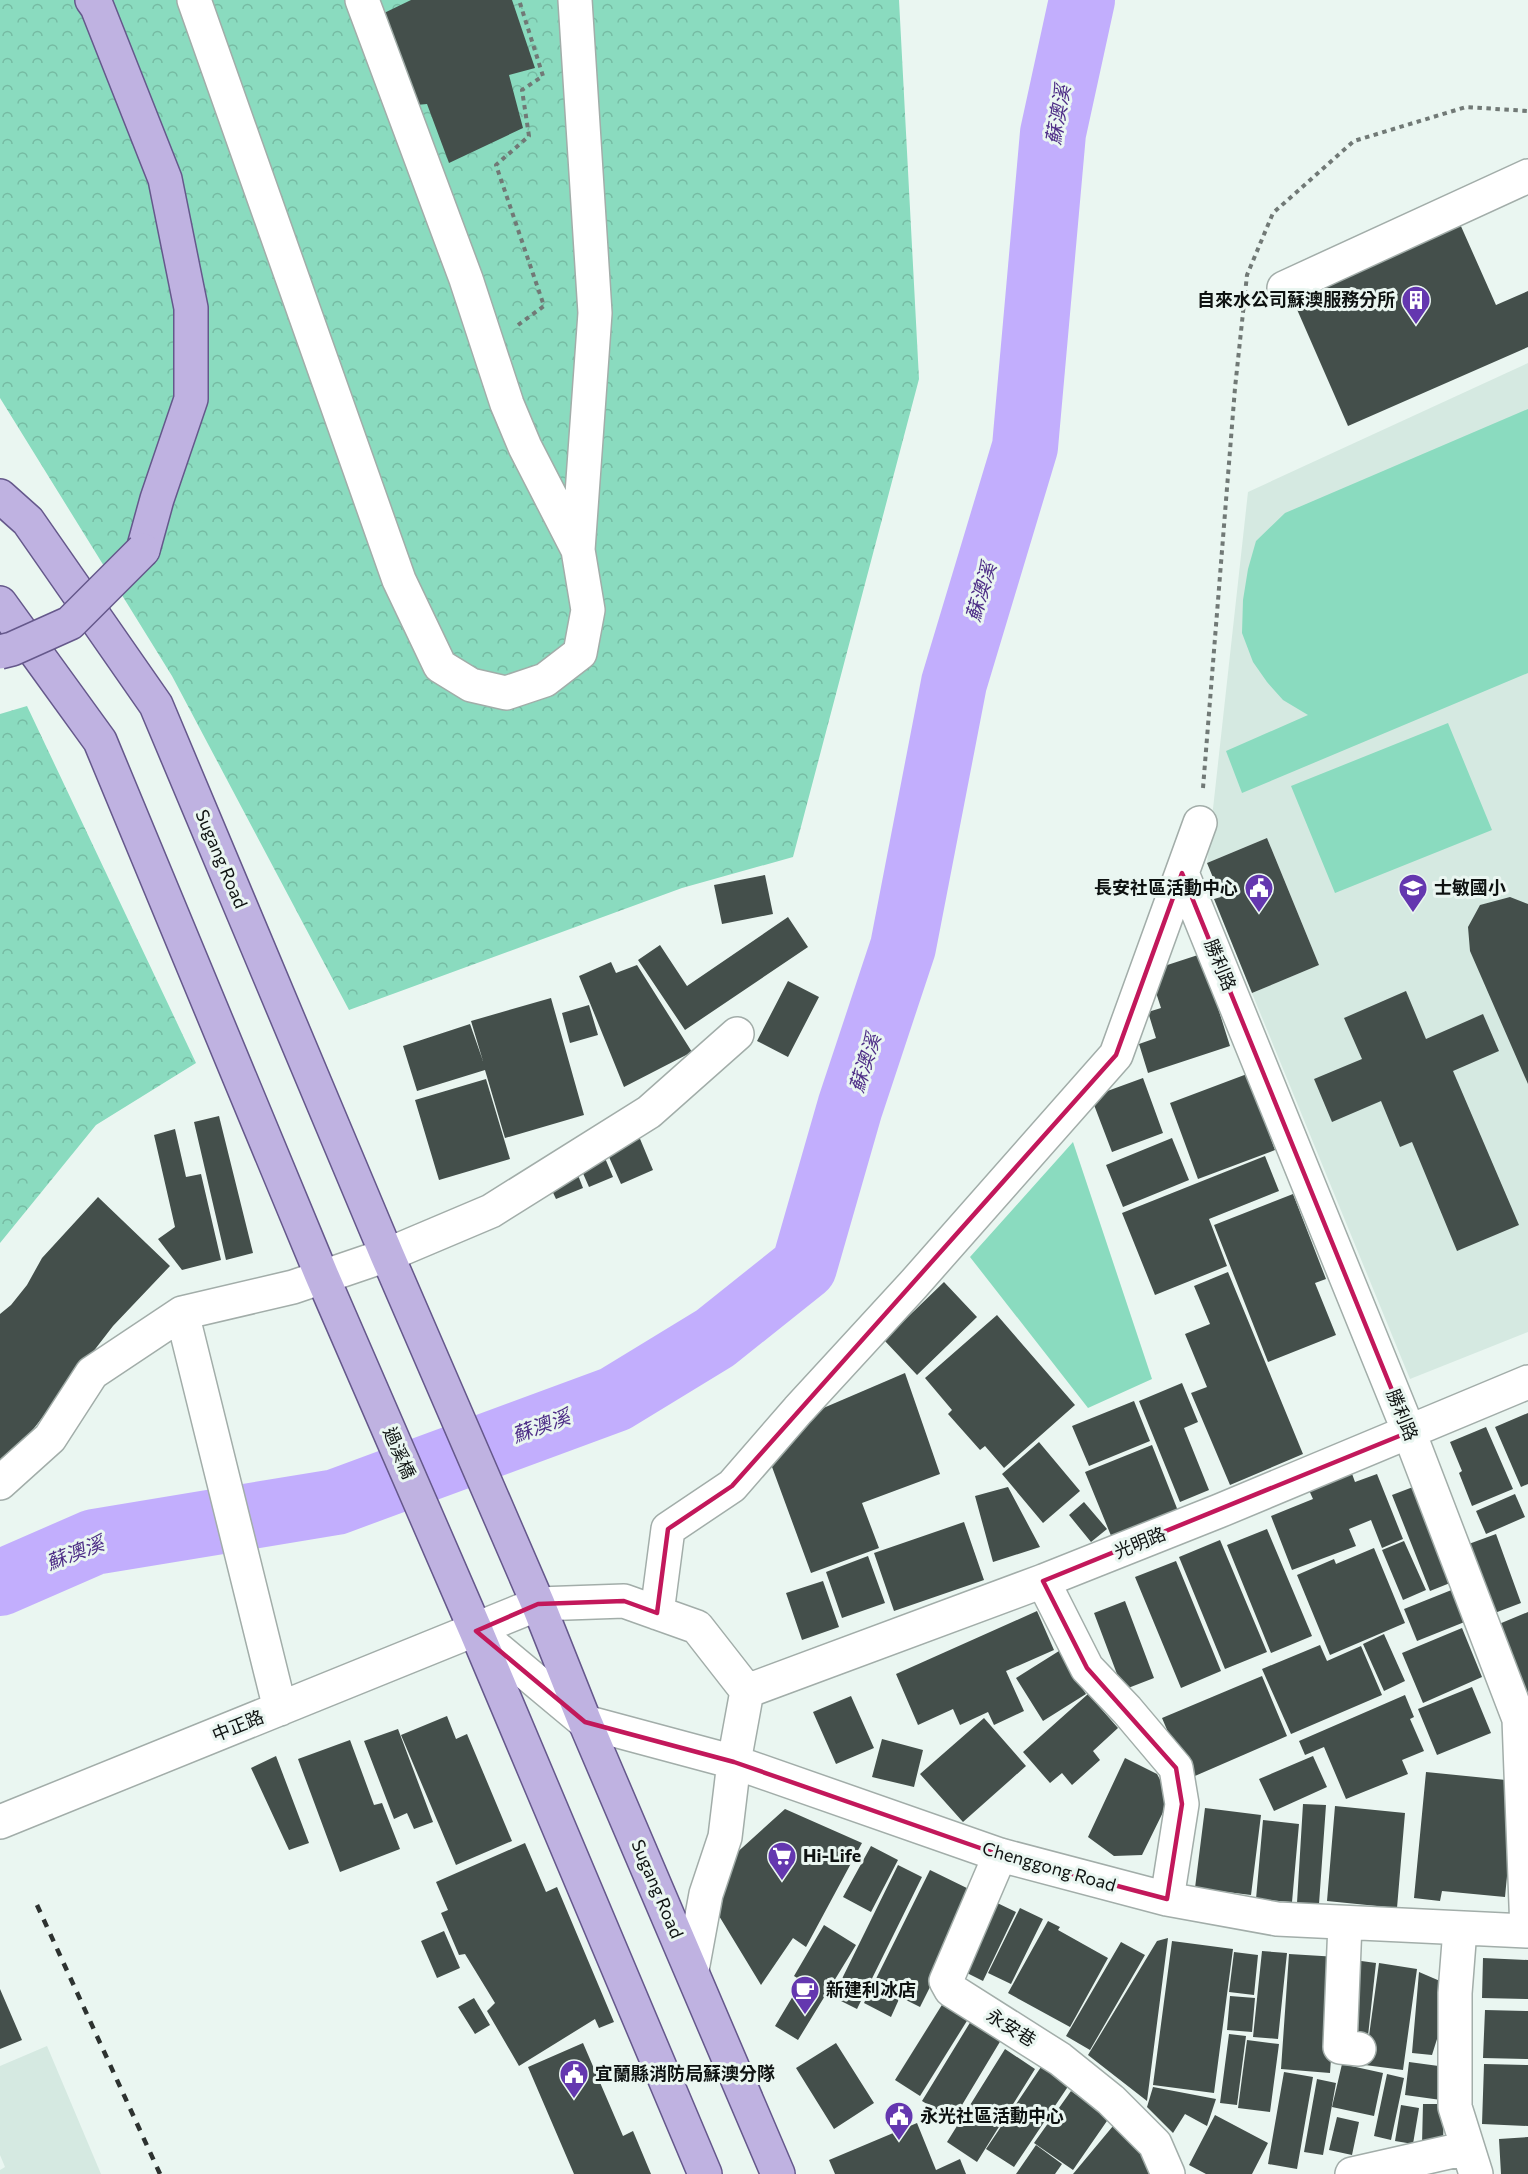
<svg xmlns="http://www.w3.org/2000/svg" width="1528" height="2174" font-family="Commissioner,'Noto Sans TC',sans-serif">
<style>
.built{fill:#d5e9e1}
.green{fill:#8adbbf}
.forest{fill:url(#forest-crowns)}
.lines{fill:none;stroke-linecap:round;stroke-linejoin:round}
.river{stroke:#c2aefd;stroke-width:66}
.building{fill:#444f4b}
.minor-casing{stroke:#a2ada9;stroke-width:36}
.major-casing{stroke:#65588b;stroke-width:36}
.path{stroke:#717976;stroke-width:4;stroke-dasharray:4.5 4.5;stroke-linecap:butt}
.minor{stroke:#fff;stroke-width:33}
.major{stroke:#bfb2e1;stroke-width:33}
.rail{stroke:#2d3230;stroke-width:4.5;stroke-dasharray:8 8;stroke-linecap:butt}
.major-bridge-casing{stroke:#65588b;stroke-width:36;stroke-linecap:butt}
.major-bridge{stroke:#bfb2e1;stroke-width:33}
.marked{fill:none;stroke:#c2185b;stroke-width:4.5;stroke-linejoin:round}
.labels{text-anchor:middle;stroke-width:6;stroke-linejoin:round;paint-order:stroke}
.poi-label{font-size:18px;font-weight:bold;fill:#0e1211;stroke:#eaf6f1;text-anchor:start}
.street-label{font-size:18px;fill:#0e1211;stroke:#eaf6f1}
.water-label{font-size:20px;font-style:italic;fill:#4e2e87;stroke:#eaf6f1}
</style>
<defs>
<pattern id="forest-crowns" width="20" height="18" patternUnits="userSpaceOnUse" patternTransform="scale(1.5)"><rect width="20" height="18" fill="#8adbbf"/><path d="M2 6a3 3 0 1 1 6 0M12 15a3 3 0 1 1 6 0" fill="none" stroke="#76bba3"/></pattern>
</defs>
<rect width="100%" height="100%" fill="#eaf6f1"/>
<path class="built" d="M1528 363V1332L1410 1379 1252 993 1319 965 1267 838 1207 863 1248 492Z
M47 2046 101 2174H0V2170L5 2167 0 2155V2066Z"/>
<path class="green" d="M1528 409V673L1242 793 1226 751 1308 715 1283 700 1267 682 1253 662 1242 633 1243 600 1248 569 1256 541 1285 513Z
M1448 723 1492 830 1335 893 1291 786Z
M1073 1142 1152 1379 1088 1408 970 1257Z"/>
<path class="forest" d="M0 0H899L919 379 793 857 682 888 349 1010 172 676 0 398Z
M27 706 196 1063 96 1125 0 1243V714Z"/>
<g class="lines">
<path class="river" d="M0 1583 94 1542 336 1502 615 1399 715 1338 804 1267 850 1107 903 947 954 683 1025 447 1053 133 1082 0"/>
</g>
<path class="building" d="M411 0H512L535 68 509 75 523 128 449 163 427 104 416 105 382 14Z
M1460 224 1496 305 1528 291V347L1348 426 1292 298Z
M1267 838 1319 965 1252 993 1214 899 1221 897 1207 863Z
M765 875 773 914 722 924 714 885Z
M1510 897 1528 904V1084L1470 951 1468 927 1480 905Z
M788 917 808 947 685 1030 638 960 660 945 687 986Z
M1201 954 1230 1046 1148 1073 1139 1044 1156 1038 1148 1012 1161 1008 1149 971Z
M611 962 616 973 637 965 692 1052 624 1087 579 976Z
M788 981 819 997 788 1057 757 1041Z
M1406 991 1426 1039 1483 1014 1499 1051 1453 1071 1519 1225 1457 1251 1412 1142 1400 1147 1381 1101 1332 1122 1314 1079 1362 1059 1344 1018Z
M551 998 584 1115 505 1138 485 1070 417 1091 403 1046 470 1024 483 1061 471 1021Z
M589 1005 598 1035 570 1043 562 1013Z
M1247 1074 1275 1150 1198 1179 1170 1103Z
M1143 1078 1163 1133 1112 1152 1091 1097Z
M486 1079 510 1159 439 1180 415 1100Z
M219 1116 253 1253 226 1260 194 1122Z
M175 1129 186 1177 201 1174 221 1260 182 1270 158 1239 175 1227 154 1135Z
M638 1134 653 1170 621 1184 605 1148Z
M1172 1138 1189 1180 1123 1207 1106 1165Z
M602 1151 613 1177 589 1187 578 1162Z
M1265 1156 1279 1191 1209 1219 1227 1266 1155 1295 1122 1213Z
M576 1170 583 1188 556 1199 548 1182Z
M1293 1194 1326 1279 1315 1283 1336 1335 1268 1362 1214 1225Z
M98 1197 170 1266 113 1326 28 1436 0 1466V1314L11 1305 27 1285 42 1258Z
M1228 1272 1303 1454 1230 1485 1191 1393 1207 1387 1185 1334 1210 1324 1194 1286Z
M944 1282 977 1317 917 1375 884 1340Z
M997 1315 1075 1405 1004 1468 985 1446 980 1450 948 1414 952 1410 925 1378Z
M905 1373 940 1474 862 1503 879 1548 811 1573 768 1456 807 1415Z
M1182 1383 1198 1422 1184 1428 1209 1490 1180 1502 1139 1401Z
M1134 1401 1150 1441 1089 1466 1072 1426Z
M1528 1413V1484L1521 1487 1495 1427Z
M1486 1427 1513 1489 1472 1506 1459 1473 1462 1471 1450 1442Z
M1039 1442 1080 1491 1043 1523 1002 1474Z
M1152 1445 1180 1516 1114 1543 1085 1472Z
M1351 1471 1355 1482 1377 1474 1403 1539 1382 1548 1371 1520 1349 1529 1356 1546 1292 1570 1271 1516 1313 1499 1308 1488Z
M1008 1487 1040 1547 993 1562 975 1496Z
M1413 1487 1450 1583 1430 1591 1392 1495Z
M1515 1494 1525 1517 1486 1534 1476 1511Z
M1084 1502 1107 1529 1091 1542 1069 1515Z
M964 1522 984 1580 894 1611 874 1553Z
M1267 1529 1312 1636 1271 1653 1227 1545Z
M1496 1534 1521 1603 1492 1614 1466 1545Z
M1220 1540 1267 1652 1225 1669 1179 1557Z
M1404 1541 1426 1590 1403 1600 1382 1550Z
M1374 1548 1405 1623 1330 1655 1297 1575 1334 1559 1336 1564Z
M868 1556 885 1603 842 1618 826 1572Z
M1176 1561 1221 1671 1181 1688 1135 1577Z
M823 1581 839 1627 802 1640 786 1593Z
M1454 1589 1467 1621 1417 1641 1404 1609Z
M1125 1601 1154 1678 1123 1690 1094 1613Z
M1037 1611 1054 1650 1006 1671 1024 1711 994 1725 988 1712 960 1725 953 1709 918 1725 896 1674Z
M1528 1612V1695L1499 1624Z
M1462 1628 1482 1677 1423 1703 1402 1653Z
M1384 1634 1405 1681 1384 1691 1363 1644Z
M1320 1645 1327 1661 1361 1646 1382 1695 1291 1734 1262 1669Z
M1059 1651 1086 1694 1043 1721 1016 1678Z
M1262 1676 1287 1736 1188 1779 1162 1718Z
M1472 1687 1491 1733 1437 1755 1418 1709Z
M1088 1694 1118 1728 1093 1751 1100 1760 1072 1785 1062 1773 1050 1783 1023 1752Z
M1405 1695 1414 1717 1410 1719 1424 1751 1402 1760 1408 1774 1346 1799 1324 1747 1305 1755 1299 1741Z
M851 1696 874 1748 836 1764 813 1712Z
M447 1716 456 1739 467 1734 512 1841 456 1865 401 1735Z
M984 1718 1026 1766 963 1822 920 1774Z
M398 1729 433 1822 414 1829 407 1813 394 1819 364 1741Z
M882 1739 923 1750 914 1787 872 1777Z
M350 1740 374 1805 382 1803 400 1849 340 1872 298 1759Z
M276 1756 309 1843 289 1850 251 1768Z
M1313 1756 1327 1787 1274 1811 1259 1779Z
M1125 1758 1157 1774 1170 1798 1142 1855 1114 1856 1088 1837Z
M1426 1772 1516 1781 1505 1897 1442 1891 1440 1901 1414 1898Z
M1303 1804 1326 1805 1319 1904 1297 1903Z
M1335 1806 1405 1813 1397 1908 1327 1901Z
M1205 1808 1261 1815 1251 1895 1195 1888Z
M785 1809 862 1843 806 1947 793 1938 761 1985 713 1906 732 1857Z
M1263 1820 1299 1824 1292 1902 1256 1899Z
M525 1843 546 1892 557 1887 614 2022 599 2028 595 2019 519 2066 487 2011 495 2003 465 1954 459 1955 441 1913 448 1910 436 1882Z
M871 1846 898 1860 871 1912 843 1897Z
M898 1865 922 1877 857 2009 833 1997Z
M930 1870 977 1893 920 2007 900 1997 891 2017 864 2003Z
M991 1900 1016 1912 983 1981 959 1969Z
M1020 1908 1043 1919 1011 1984 988 1973Z
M1048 1921 1060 1927 1058 1930 1108 1958 1070 2027 1008 1993Z
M824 1925 856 1945 798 2040 775 2026 802 1981 794 1976Z
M444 1931 460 1968 437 1978 421 1941Z
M1168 1938 1147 2101 1088 2055 1157 1941Z
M1172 1941 1233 1949 1214 2093 1153 2085Z
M1121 1942 1145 1955 1090 2050 1066 2036Z
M1262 1951 1287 1953 1278 2039 1253 2037Z
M1234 1952 1258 1955 1254 1995 1229 1992Z
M1289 1954 1338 1957 1330 2073 1281 2069Z
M1483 1958 1528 1960V1999L1482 1998Z
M1354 1960 1376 1963 1367 2045 1346 2043Z
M1379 1963 1417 1969 1403 2070 1365 2065Z
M1419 1972 1440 1981 1447 2007 1432 2055 1412 2053Z
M0 1989 22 2040 0 2049Z
M1230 1996 1255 1998 1252 2032 1227 2030Z
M474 1998 490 2025 475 2034 458 2007Z
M945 2000 970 2016 920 2096 895 2080Z
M1485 2010 1528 2011V2059L1483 2058Z
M971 2021 1001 2040 953 2120 922 2101Z
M1229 2034 1246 2036 1237 2105 1220 2103Z
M1247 2040 1279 2044 1270 2112 1238 2108Z
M583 2043 623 2136 633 2131 651 2174H574L528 2067Z
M836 2043 874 2103 834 2129 796 2068Z
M1005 2049 1035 2069 977 2162 947 2142Z
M1409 2062 1446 2067 1441 2100 1405 2095Z
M1342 2064 1383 2073 1374 2116 1332 2107Z
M1484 2064 1528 2065V2126L1482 2124Z
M1041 2067 1069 2085 1014 2167 986 2149Z
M1284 2072 1313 2077 1297 2169 1268 2164Z
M1387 2074 1404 2078 1391 2140 1374 2136Z
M1317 2079 1336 2083 1323 2155 1304 2152Z
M1153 2087 1216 2099 1207 2126 1185 2114 1173 2133 1147 2107Z
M1071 2091 1109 2118 1073 2170 1034 2143Z
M1423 2104H1444L1443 2145 1422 2144Z
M1401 2105 1419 2108 1413 2144 1395 2141Z
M1215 2115 1268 2143 1252 2174H1206L1189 2165Z
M1337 2117 1359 2122 1352 2155 1329 2150Z
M917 2123 936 2170 960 2159 966 2174H835L829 2160Z
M1113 2126 1150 2158 1157 2174H1073Z
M1528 2137V2174H1501L1499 2139Z
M1036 2145 1062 2164 1055 2174H1016Z"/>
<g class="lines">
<g class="minor-casing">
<path id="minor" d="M194 0 399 580 440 666 471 685 506 693 545 680 580 653 588 610 578 550 595 313 575 0
M362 0 466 279 507 404 525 447 578 550
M1284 288 1528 176
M1182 873 1409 1432 1519 1719 1527 1931
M182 1313 280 1709
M0 1483 50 1438 92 1373 182 1313 293 1287 387 1255 491 1211 649 1112 737 1034
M1043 1581 1087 1668 1127 1710 1176 1768 1182 1804 1167 1899
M657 1613 668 1529 732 1486 798 1410 913 1285 1116 1055 1200 823
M476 1631 585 1722 734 1762 1000 1855 1167 1899 1277 1919 1528 1931
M747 1691 1043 1581 1219 1511 1528 1382
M0 1822 538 1604 624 1601 697 1627 747 1691 734 1762 725 1837 706 1894 692 1970
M1000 1855 946 1981 951 1990 1060 2059 1111 2100 1155 2144 1168 2174
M1345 1923 1340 2047 1359 2049
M1460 1929 1455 1993V2107L1476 2174
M1352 2174 1467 2148"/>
</g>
<g class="major-casing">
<path id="major" d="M92 0 97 7 165 179 191 308V399L157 499 143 550
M0 496 28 521 156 705 387 1255 538 1604 585 1722 778 2174
M0 603 100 741 322 1276 476 1631 705 2174"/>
</g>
<path class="path" d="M518 325 544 306 496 165 529 136 522 90 543 76 519 0
M1203 788 1235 388 1247 275 1273 213 1354 141 1466 107 1528 111"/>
<use href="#minor" class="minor"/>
<use href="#major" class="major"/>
<path class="rail" d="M37 1905 160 2174"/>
<g class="major-bridge-casing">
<path id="major-bridge" d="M0 652 12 649 70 623 143 550"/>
</g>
<use href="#major-bridge" class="major-bridge"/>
</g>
<path class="marked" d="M1182 873 1409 1432 1043 1581 1087 1668 1176 1768 1182 1804 1167 1899 1000 1855 734 1762 585 1722 476 1631 538 1604 624 1601 657 1613 668 1529 732 1486 1116 1055Z"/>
<defs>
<g id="building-pin" transform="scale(1.5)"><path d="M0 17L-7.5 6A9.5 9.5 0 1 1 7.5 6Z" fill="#6437af" stroke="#eaf6f1"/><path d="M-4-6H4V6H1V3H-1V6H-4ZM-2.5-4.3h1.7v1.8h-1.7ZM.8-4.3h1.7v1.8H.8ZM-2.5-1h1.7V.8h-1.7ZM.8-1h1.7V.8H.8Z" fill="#fff"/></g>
<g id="civic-pin" transform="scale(1.5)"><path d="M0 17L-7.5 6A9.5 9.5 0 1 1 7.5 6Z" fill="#6437af" stroke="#eaf6f1"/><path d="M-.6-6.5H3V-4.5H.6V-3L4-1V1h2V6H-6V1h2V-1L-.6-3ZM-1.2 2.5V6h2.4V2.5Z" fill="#fff"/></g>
<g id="school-pin" transform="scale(1.5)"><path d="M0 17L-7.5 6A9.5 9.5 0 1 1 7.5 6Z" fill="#6437af" stroke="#eaf6f1"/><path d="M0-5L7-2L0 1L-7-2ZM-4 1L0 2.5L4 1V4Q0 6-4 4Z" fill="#fff"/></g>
<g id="supermarket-pin" transform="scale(1.5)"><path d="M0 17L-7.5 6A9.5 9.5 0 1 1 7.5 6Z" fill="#6437af" stroke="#eaf6f1"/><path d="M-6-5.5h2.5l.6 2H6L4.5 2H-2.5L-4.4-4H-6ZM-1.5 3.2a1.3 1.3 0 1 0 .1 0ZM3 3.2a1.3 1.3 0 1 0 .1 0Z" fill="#fff"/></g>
<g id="cafe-pin" transform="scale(1.5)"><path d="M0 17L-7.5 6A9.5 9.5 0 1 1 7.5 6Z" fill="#6437af" stroke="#eaf6f1"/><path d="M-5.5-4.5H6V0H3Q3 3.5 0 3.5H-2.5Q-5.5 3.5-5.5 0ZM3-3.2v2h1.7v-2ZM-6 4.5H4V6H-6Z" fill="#fff"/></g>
</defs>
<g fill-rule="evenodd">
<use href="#building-pin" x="1416" y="300"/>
<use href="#civic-pin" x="1259" y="888"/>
<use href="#school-pin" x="1413" y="888"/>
<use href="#supermarket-pin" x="782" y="1856"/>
<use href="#cafe-pin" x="805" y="1990"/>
<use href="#civic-pin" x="574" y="2074"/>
<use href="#civic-pin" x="899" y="2116"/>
</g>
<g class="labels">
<g class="poi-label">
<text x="1395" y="306" text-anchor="end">自來水公司蘇澳服務分所</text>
<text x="1238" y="894" text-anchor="end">長安社區活動中心</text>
<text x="1434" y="894">士敏國小</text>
<text x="803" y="1862">Hi-Life</text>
<text x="826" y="1996">新建利冰店</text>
<text x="595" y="2080">宜蘭縣消防局蘇澳分隊</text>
<text x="920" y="2122">永光社區活動中心</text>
</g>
<g class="street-label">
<text transform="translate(221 859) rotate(67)" y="6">Sugang Road</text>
<text transform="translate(1220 965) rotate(68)" y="6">勝利路</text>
<text transform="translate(1402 1415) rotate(68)" y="6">勝利路</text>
<text transform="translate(399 1453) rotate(67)" y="6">過溪橋</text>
<text transform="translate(1140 1543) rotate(-22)" y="6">光明路</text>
<text transform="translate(238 1726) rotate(-22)" y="6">中正路</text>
<text transform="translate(1049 1867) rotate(16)" y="6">Chenggong Road</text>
<text transform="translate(657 1889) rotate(67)" y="6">Sugang Road</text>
<text transform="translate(1011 2028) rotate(32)" y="6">永安巷</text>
</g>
<g class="water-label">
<text transform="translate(1058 115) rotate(-80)" y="7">蘇澳溪</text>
<text transform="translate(981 592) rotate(-73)" y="7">蘇澳溪</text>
<text transform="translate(865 1063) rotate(-72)" y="7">蘇澳溪</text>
<text transform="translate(541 1426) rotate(-20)" y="7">蘇澳溪</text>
<text transform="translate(75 1553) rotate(-21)" y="7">蘇澳溪</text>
</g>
</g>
</svg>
